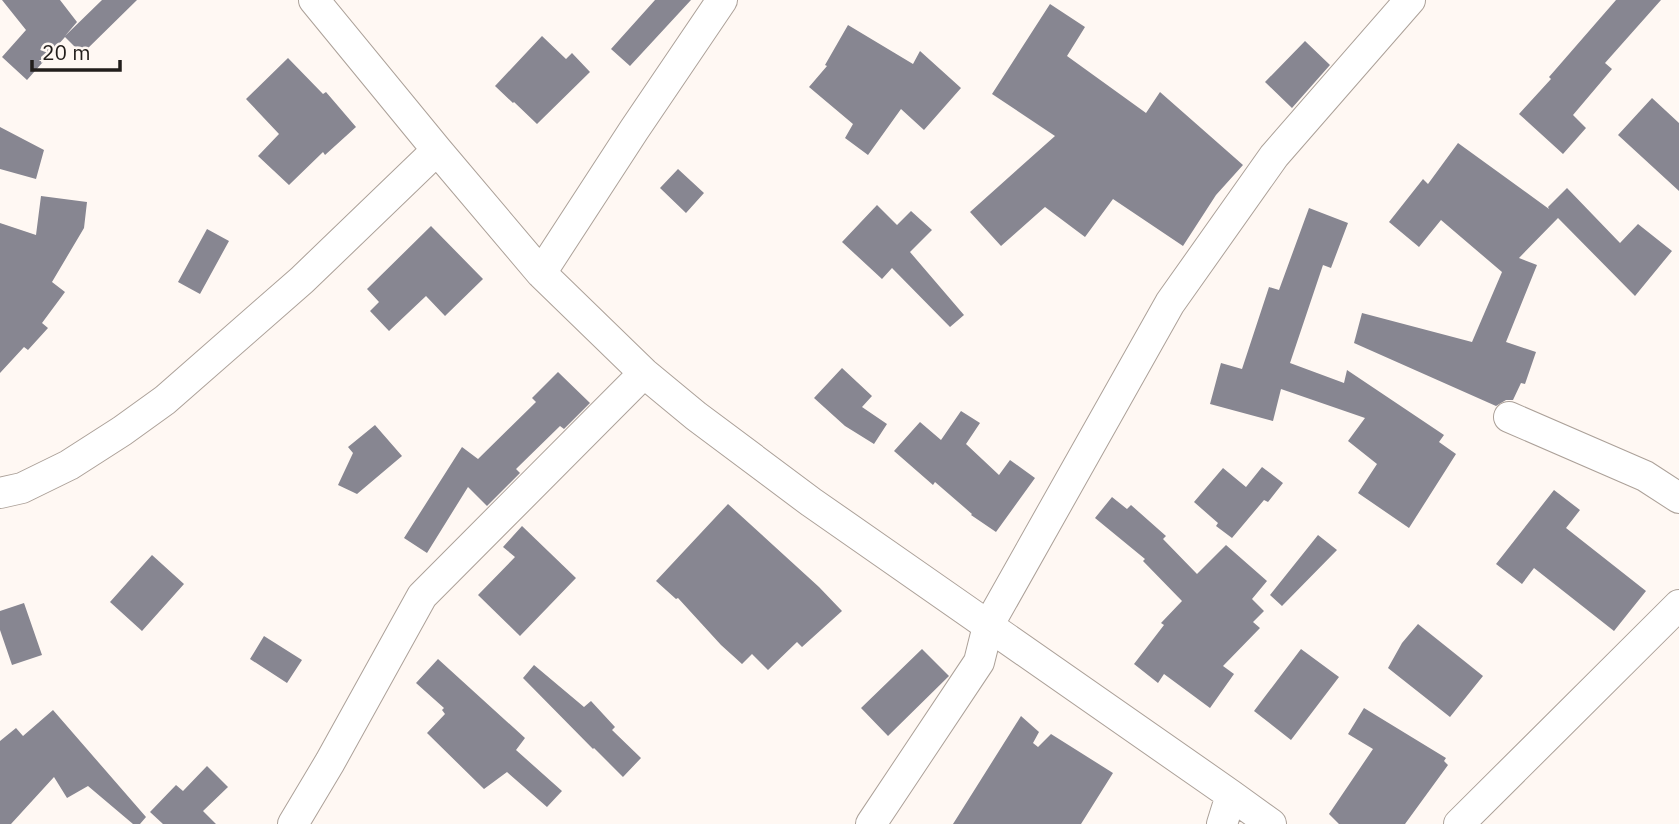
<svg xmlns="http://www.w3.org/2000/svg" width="1679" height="824" font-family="'IBM Plex Sans',sans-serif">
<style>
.building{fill:#878691}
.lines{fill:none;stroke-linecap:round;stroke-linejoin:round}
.minor-casing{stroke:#aca199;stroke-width:32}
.minor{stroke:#fff;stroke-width:30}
</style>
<rect width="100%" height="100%" fill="#fff8f3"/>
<path class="building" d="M2 0H60L77 22 65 36 102 0H137L82 54 65 37 27 80 2 57 26 30Z
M655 0H691L630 66 611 49Z
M1616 0H1661L1605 63 1612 69 1573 115 1586 128 1563 154 1519 114 1551 79 1549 77Z
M1050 4 1085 27 1067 56 1146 113 1160 92 1243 165 1216 195 1183 246 1113 199 1085 237 1045 207 1001 246 970 212 1055 136 992 94Z
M848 25 913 64 920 51 961 88 924 130 901 109 868 155 845 138 853 124 809 87 827 66 825 65Z
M542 36 566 59 572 53 590 72 537 124 514 102 513 103 495 86Z
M1305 41 1330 65 1292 108 1265 82Z
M288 58 323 94 326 92 356 127 325 155 323 152 289 185 258 156 279 134 246 99Z
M1652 98 1679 123V191L1618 135Z
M0 127 44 150 36 179 0 169Z
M1458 143 1549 209 1548 207 1567 188 1620 243 1638 224 1672 251 1635 296 1558 218 1519 258 1537 265 1506 342 1536 352 1525 384 1521 383 1513 400H1506L1496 406 1354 343 1362 313 1472 342 1502 272 1441 220 1419 247 1389 222 1423 179 1428 184Z
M678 169 704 193 686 213 660 188Z
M41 196 87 202 84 228 52 282 65 292 42 323 48 328 28 350 24 347 0 373V223L36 235Z
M877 205 897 225 911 211 932 230 910 252 964 315 950 327 892 268 882 279 842 242Z
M1309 208 1348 223 1331 268 1323 265 1290 363 1344 383 1347 370 1444 435 1439 442 1456 454 1409 528 1358 493 1377 464 1348 441 1365 418 1281 389 1273 421 1210 404 1221 363 1242 369 1269 287 1279 290Z
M431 226 483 279 445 316 426 296 389 331 370 311 379 302 367 289Z
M207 229 229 241 200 294 178 282Z
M842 368 872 396 862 407 887 424 874 444 845 426 814 398Z
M558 372 590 403 564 429 560 426 516 469 520 473 487 506 468 487 427 553 404 538 462 447 478 459 536 402 532 398Z
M961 411 980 423 966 444 999 475 1010 460 1035 478 996 532 971 515 972 514 935 482 933 485 894 451 920 422 941 440Z
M375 425 402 456 357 494 338 485 353 453 348 447Z
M1262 467 1283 483 1268 502 1264 500 1232 538 1216 526 1218 523 1194 502 1223 468 1246 487Z
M1554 490 1580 510 1566 528 1646 591 1614 631 1534 568 1522 584 1496 564Z
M1112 497 1127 509 1131 505 1166 536 1163 539 1197 574 1226 545 1267 581 1252 599 1264 611 1253 622 1260 628 1223 666 1234 674 1210 708 1164 674 1158 683 1134 664 1164 625 1161 623 1182 601 1143 561 1145 559 1095 518Z
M728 504 819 587 842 611 802 647 797 642 768 670 752 654 742 664 721 645 678 598 676 599 656 581Z
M522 526 576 578 520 636 478 595 515 557 503 547Z
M1318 535 1337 550 1282 606 1270 595Z
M152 555 184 584 142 631 110 602Z
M24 603 42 655 12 665 0 630V611Z
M1418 624 1483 676 1450 717 1388 668 1402 643Z
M264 636 302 660 287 683 250 659Z
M922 649 949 676 888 736 861 708Z
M1301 649 1339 677 1291 740 1254 711Z
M438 659 525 738 516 750 562 791 547 807 507 772 484 789 427 733 445 714 442 710 444 708 416 683Z
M534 665 584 707 591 701 615 727 612 730 641 758 623 777 594 748 593 749 523 678Z
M1364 708 1446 758 1444 761 1448 765 1405 824H1339L1329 814 1373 749 1348 734Z
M53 710 146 817 140 824H133L88 786 67 798 54 777 11 824H0V741L16 728 23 736Z
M1021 716 1039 732 1033 743 1038 747 1051 734 1113 773 1081 824H953Z
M207 766 228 787 203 811 216 824H163L150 812 176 785 183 791Z"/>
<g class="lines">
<g class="minor-casing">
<path id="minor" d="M314 0 437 150 541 273 644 373 696 416 811 502 1231 795 1271 824
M541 273 634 130 722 0
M1509 417 1645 476 1679 498
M0 493 22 488 69 465 122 431 165 400 302 280 437 150
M293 824 330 762 422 596 644 373
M871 824 979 662 988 626 1170 303 1274 156 1410 0
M1222 824 1231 795
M1459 824 1679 605"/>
</g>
<use href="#minor" class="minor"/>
</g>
<path d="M32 60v10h88v-10" fill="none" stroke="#221e1b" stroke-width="3.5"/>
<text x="42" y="60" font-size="21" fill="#221e1b" stroke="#fff8f3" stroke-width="5" paint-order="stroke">20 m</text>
</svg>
